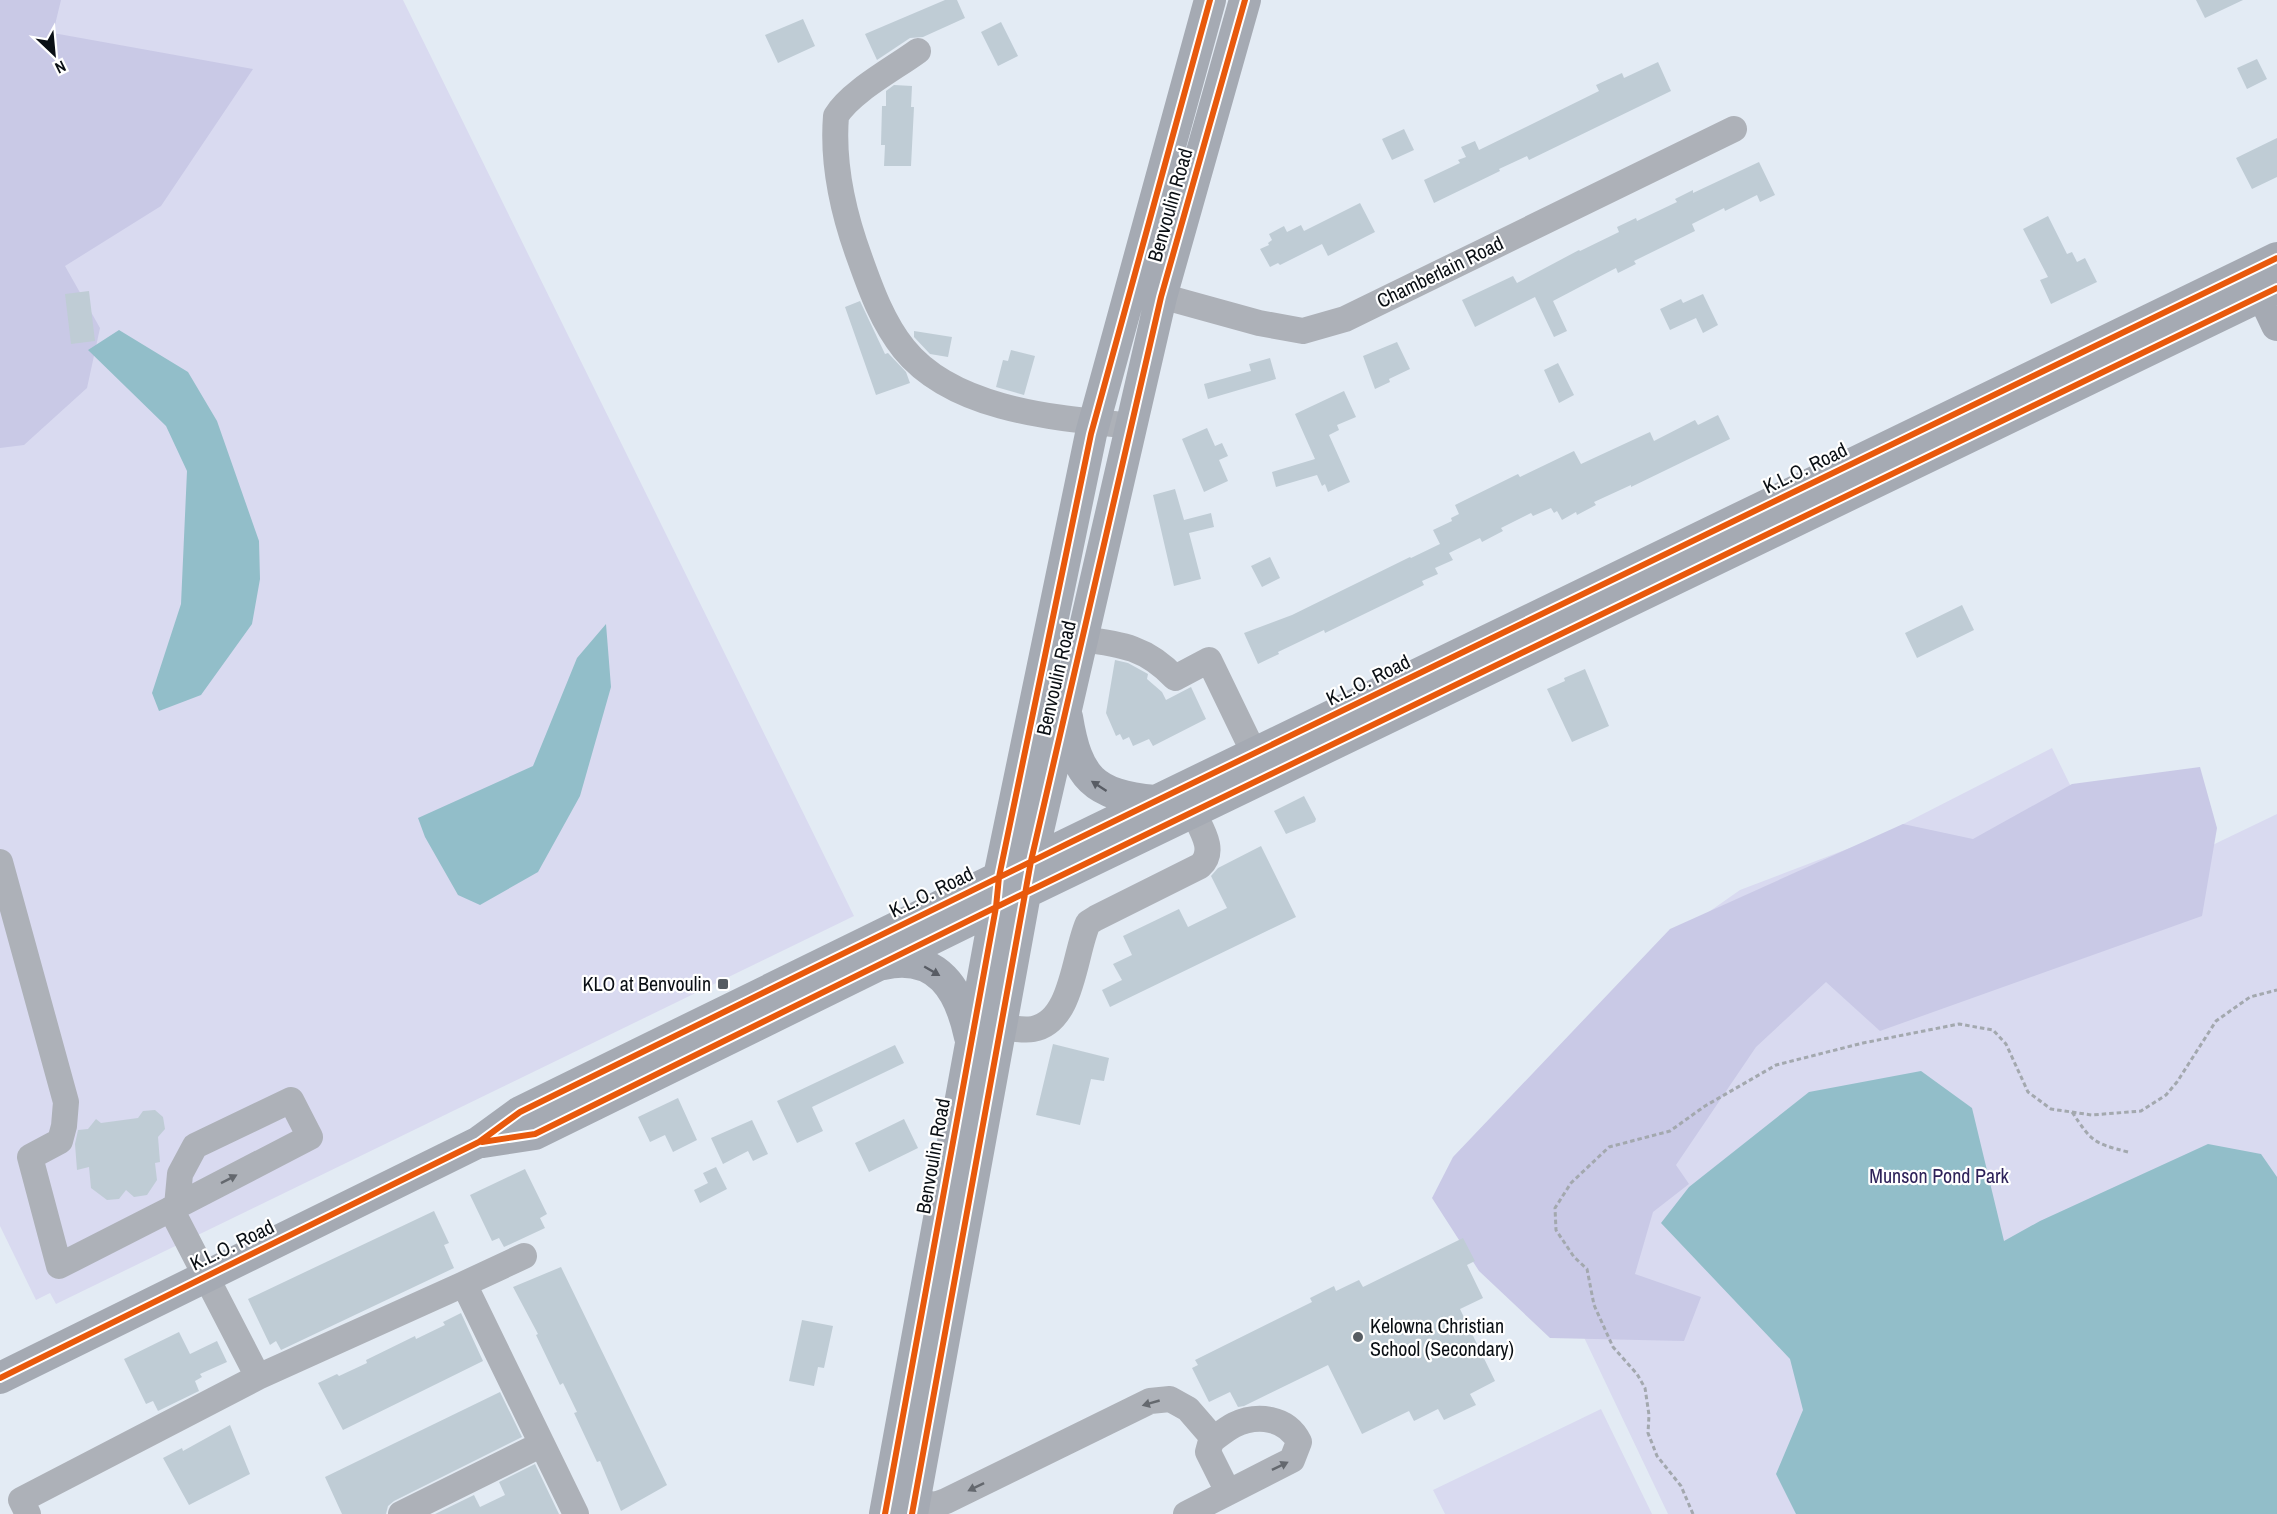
<svg xmlns="http://www.w3.org/2000/svg" width="2277" height="1514" font-family="'Archivo Narrow',sans-serif">
<style>
.green{fill:#d9daf0}
.forest{fill:#c9c9e6}
.water{fill:#92bec9}
.building{fill:#bfccd5}
.lines{fill:none;stroke-linecap:round;stroke-linejoin:round}
.path{stroke:#a3a8ae;stroke-width:3;stroke-dasharray:4.5 3;stroke-linecap:butt}
.minor{stroke:#adb1b8;stroke-width:26}
.major{stroke:#a5aab3;stroke-width:32}
.cycleway-casing{stroke:#fff;stroke-width:10}
.cycleway{stroke:#e8590c;stroke-width:6}
.oneway{fill:#585c64}
.oneway2{fill:#64686e}
.poi-dot{fill:#565c62;stroke:#fff;stroke-width:2}
.labels{text-anchor:middle;stroke-width:4.5;stroke-linejoin:round;paint-order:stroke}
.street-label{font-size:20px;fill:#0a0f14;stroke:#fff}
.poi-label{font-size:20px;fill:#0a0f14;stroke:#fff;text-anchor:end}
.park-label{font-size:20px;fill:#2e2259;stroke:#fff}
</style>
<rect width="100%" height="100%" fill="#e3ebf4"/>
<path class="green" d="M0 0H403L854 916 56 1304 50 1293 36 1300 0 1226Z
M2052 748 2121 889 2277 814V1514H1668L1512 1186 1673 937 1740 890 1876 838Z
M1601 1409 1652 1514H1445L1433 1490Z"/>
<path class="forest" d="M0 0H61L53 33 253 69 161 206 65 266 100 328 87 388 24 445 0 448Z
M2200 767 2217 828 2202 916 1880 1031 1826 982 1756 1047 1676 1165 1689 1184 1653 1212 1635 1274 1701 1297 1684 1341 1550 1338 1479 1271 1432 1198 1453 1157 1670 929 1903 824 1973 839 2072 784Z"/>
<path class="water" d="M119 330 188 372 217 421 259 541 260 579 252 624 201 695 159 711 152 693 181 604 187 471 166 426 88 350Z
M606 624 611 687 580 796 538 872 480 905 458 895 425 837 418 818 533 766 577 658Z
M1921 1071 1972 1108 2004 1241 2040 1221 2208 1144 2261 1154 2277 1177V1514H1796L1776 1474 1803 1410 1790 1359 1661 1223 1689 1187 1809 1092Z"/>
<path class="building" d="M945 0H957L965 18 923 37 910 38 877 60 865 34Z
M2196 0H2243L2205 18Z
M803 19 815 46 778 63 765 35Z
M1001 22 1018 56 998 66 981 32Z
M2257 59 2267 79 2247 89 2237 68Z
M1658 62 1671 91 1529 160 1527 156 1499 169 1500 171 1434 203 1424 180 1460 163 1458 160 1466 157 1461 147 1475 141 1479 150 1599 91 1596 85 1622 73 1624 78Z
M894 85 912 86 911 107H914L911 166H884L885 145H881L882 106H886V91Z
M1404 129 1414 150 1392 160 1382 139Z
M2277 138V177L2252 189 2236 158Z
M1759 162 1775 195 1760 202 1757 195 1725 211 1724 208 1692 224 1695 231 1634 261 1636 264 1618 273 1616 268 1553 301 1567 331 1554 337 1535 297 1475 327 1462 300 1513 276 1517 283 1579 250 1580 251 1619 232 1617 227 1636 218 1637 221 1677 202 1675 199 1693 190V193Z
M1360 203 1375 232 1328 256 1322 244 1280 265 1278 263 1270 267 1260 249 1269 245 1268 243 1272 240 1269 234 1284 226 1287 232 1301 225 1304 231Z
M2048 216 2067 254 2072 252 2077 262 2085 258 2097 282 2051 304 2040 280 2048 277 2023 229Z
M89 291 95 341 71 344 65 294Z
M1703 294 1718 325 1703 333 1696 318 1670 330 1660 309 1681 299 1683 303Z
M860 301 885 354 888 353 906 372 910 383 876 395 845 307Z
M914 331 952 337 948 357 930 354 914 337Z
M1397 342 1410 369 1389 379 1390 382 1375 389 1363 356Z
M1011 350 1035 356 1024 395 996 387 1003 360 1008 361Z
M1270 358 1276 379 1208 399 1204 384 1251 371 1249 364Z
M1558 363 1574 395 1559 403 1544 370Z
M1344 391 1356 417 1337 425 1339 430 1329 435 1350 482 1328 492 1325 484 1322 486 1317 475 1276 487 1272 472 1315 459 1295 414Z
M1718 415 1730 439 1631 487V485L1594 502 1596 505 1577 515 1576 512 1562 520 1557 511 1554 513 1551 508 1533 516 1531 513 1501 528 1503 531 1482 542 1480 538 1449 553 1453 560 1435 568 1438 574 1422 581 1424 585 1325 633 1324 630 1278 652 1279 654 1258 664 1244 633 1292 615 1410 557 1411 558 1440 544 1433 530 1452 521 1451 518 1459 514 1455 505 1461 502 1518 474 1520 477 1574 451 1581 464 1650 432 1654 441 1695 420 1698 425Z
M1207 428 1215 446 1222 443 1228 456 1219 460 1228 481 1204 492 1182 439Z
M1175 489 1184 520 1211 513 1214 527 1189 533 1201 579 1174 586 1153 495Z
M1270 557 1280 578 1262 587 1251 566Z
M1962 605 1974 630 1917 658 1905 633Z
M1115 660 1128 663 1148 674 1147 679 1162 692 1166 700 1191 687 1206 719 1153 746 1149 739 1133 746 1129 737 1123 740 1120 734 1116 736 1106 713Z
M1585 669 1609 726 1572 742 1547 689 1565 681 1564 678Z
M1304 796 1316 819 1315 822 1286 834 1274 811Z
M1261 846 1296 917 1110 1007 1102 990 1122 980 1113 964 1132 955 1123 936 1179 909 1188 927 1227 908 1211 876 1218 868Z
M1053 1044 1109 1058 1104 1081 1091 1079 1080 1125 1036 1115Z
M895 1045 904 1063 812 1107 823 1131 797 1143 777 1101Z
M678 1098 697 1140 673 1152 665 1135 650 1142 638 1117Z
M155 1110 163 1117 165 1129 158 1137 160 1162 155 1163 157 1180 147 1195 134 1197 126 1190 119 1199 107 1200 91 1188 89 1167 77 1170 75 1144 78 1130 88 1129 96 1119 101 1123 138 1118 143 1111Z
M904 1119 918 1148 869 1172 855 1143Z
M752 1120 768 1154 753 1161 748 1151 723 1164 711 1138Z
M716 1167 727 1189 700 1203 694 1190 708 1183 703 1173Z
M525 1169 547 1214 540 1218 545 1228 504 1247 499 1238 492 1241 470 1195Z
M434 1211 449 1243 444 1245 454 1268 281 1350 276 1341 270 1345 248 1299Z
M1463 1238 1475 1261 1467 1265 1483 1298 1460 1309 1495 1381 1470 1394 1476 1405 1444 1420 1438 1409 1414 1421 1409 1411 1362 1434 1328 1365 1244 1406 1238 1407 1230 1392 1209 1402 1192 1368 1198 1365 1195 1360 1312 1302 1310 1298 1334 1286 1336 1291 1359 1280 1363 1287Z
M561 1267 667 1485 621 1511 600 1461 597 1462 574 1413 577 1412 563 1383 560 1385 536 1335 538 1334 513 1287Z
M461 1313 483 1361 343 1430 318 1383 337 1374 339 1376 367 1363 366 1360 415 1336 416 1339 445 1325 443 1322Z
M802 1320 833 1326 824 1368 818 1367 814 1386 789 1381Z
M179 1332 190 1354 217 1341 227 1362 200 1374 202 1377 195 1381 199 1391 158 1411 153 1401 146 1404 124 1359Z
M500 1392 522 1437 394 1501 388 1506 386 1514H342L325 1477Z
M230 1425 250 1474 189 1505 163 1458 182 1448 183 1451Z
M535 1464 559 1514H435L474 1495 480 1507 505 1495 499 1482Z"/>
<g class="lines">
<path class="path" d="M2072 1112C2092 1142 2093 1143 2128 1152
M1693 1514 1681 1486 1657 1456 1648 1433 1649 1415 1645 1388 1637 1374 1613 1347 1594 1305 1587 1269 1574 1257 1556 1230 1555 1208 1571 1183 1609 1147 1670 1131 1705 1106 1776 1065 1863 1043 1959 1024 1993 1030 2006 1044 2028 1092 2051 1109 2092 1115 2141 1111 2166 1095 2177 1082 2216 1021 2250 997 2277 990"/>
<path class="minor" d="M918 51C895 68 850 92 836 116 832 166 843 213 860 259 871 290 883 323 904 349 954 411 1057 418 1132 426
M1143 291 1259 323 1303 331 1345 319 1734 129
M1082 639C1122 644 1147 648 1175 678L1209 660 1254 753
M0 862 66 1102 64 1126 60 1141 30 1157 59 1266 171 1209
M1001 1027C1011 1028 1023 1031 1033 1029 1073 1022 1074 954 1088 923L1096 918 1200 866C1217 851 1201 829 1193 812
M177 1206 180 1174 195 1146 291 1100 310 1137 177 1206 171 1209 258 1377
M464 1284 524 1256
M915 1501 935 1505 946 1501 1150 1401 1170 1399 1188 1409 1214 1439
M28 1514 21 1500 258 1377 464 1284 576 1514
M401 1514 542 1444
M1186 1514 1292 1460 1299 1442C1287 1417 1257 1414 1234 1425 1226 1429 1218 1436 1211 1441L1208 1452 1228 1492"/>
<path class="major" d="M2254 276 2277 325
M1067 717C1077 778 1093 795 1155 801
M883 964C938 952 960 990 970 1037
M483 1142 535 1134 1025 893 2277 288
M0 1378 479 1142 520 1112 1067 844 2277 258
M885 1514 996 907 999 877 1091 434 1210 0
M912 1514 1031 861 1161 297 1245 0"/>
<g class="cycleway-casing">
<path id="cycleway" d="M482 1142 535 1134 1025 893 2277 288
M0 1378 479 1142 520 1112 1067 844 2277 258
M885 1514 996 907 999 877 1091 434 1210 0
M912 1514 1031 861 1161 297 1245 0"/>
</g>
<use href="#cycleway" class="cycleway"/>
</g>
<defs><path id="oneway-solid" d="M-6-.8H1V-3.2L6.5 0L1 3.2V.8H-6Z" transform="scale(1.5)"/></defs>
<g class="oneway">
<use href="#oneway-solid" transform="translate(1099 786) rotate(-147)"/>
<use href="#oneway-solid" transform="translate(932 971) rotate(30)"/>
</g>
<g class="oneway2">
<use href="#oneway-solid" transform="translate(229 1179) rotate(-27)"/>
<use href="#oneway-solid" transform="translate(1151 1403) rotate(164)"/>
<use href="#oneway-solid" transform="translate(1280 1466) rotate(-26)"/>
<use href="#oneway-solid" transform="translate(976 1487) rotate(154)"/>
</g>
<g class="poi-dot">
<rect x="717" y="978" width="12" height="12" rx="3"/>
<circle cx="1358" cy="1337" r="6"/>
</g>
<g class="labels">
<g class="street-label">
<text transform="translate(1170 205) rotate(-74)" y="7">Benvoulin Road</text>
<text transform="translate(1440 272) rotate(-26)" y="7">Chamberlain Road</text>
<text transform="translate(1805 468) rotate(-26)" y="7">K.L.O. Road</text>
<text transform="translate(1056 678) rotate(-77)" y="7">Benvoulin Road</text>
<text transform="translate(1368 680) rotate(-26)" y="7">K.L.O. Road</text>
<text transform="translate(931 892) rotate(-26)" y="7">K.L.O. Road</text>
<text transform="translate(933 1156) rotate(-80)" y="7">Benvoulin Road</text>
<text transform="translate(232 1245) rotate(-26)" y="7">K.L.O. Road</text>
</g>
<g class="poi-label">
<text x="711" y="991">KLO at Benvoulin</text>
<text x="1370" y="1333" text-anchor="start">Kelowna Christian<tspan x="1370" dy="23">School (Secondary)</tspan></text>
</g>
<g class="park-label">
<text x="1939" y="1183">Munson Pond Park</text>
</g>
</g>
<g transform="translate(54 54) rotate(154)" stroke="#ffffff" stroke-width="4.5" paint-order="stroke">
<path d="M0-4.5L10 22L0 15L-10 22Z" fill="#0a0f14"/>
<text y="-9" font-size="16" font-weight="bold" text-anchor="middle" fill="#0a0f14">N</text>
</g>
</svg>
